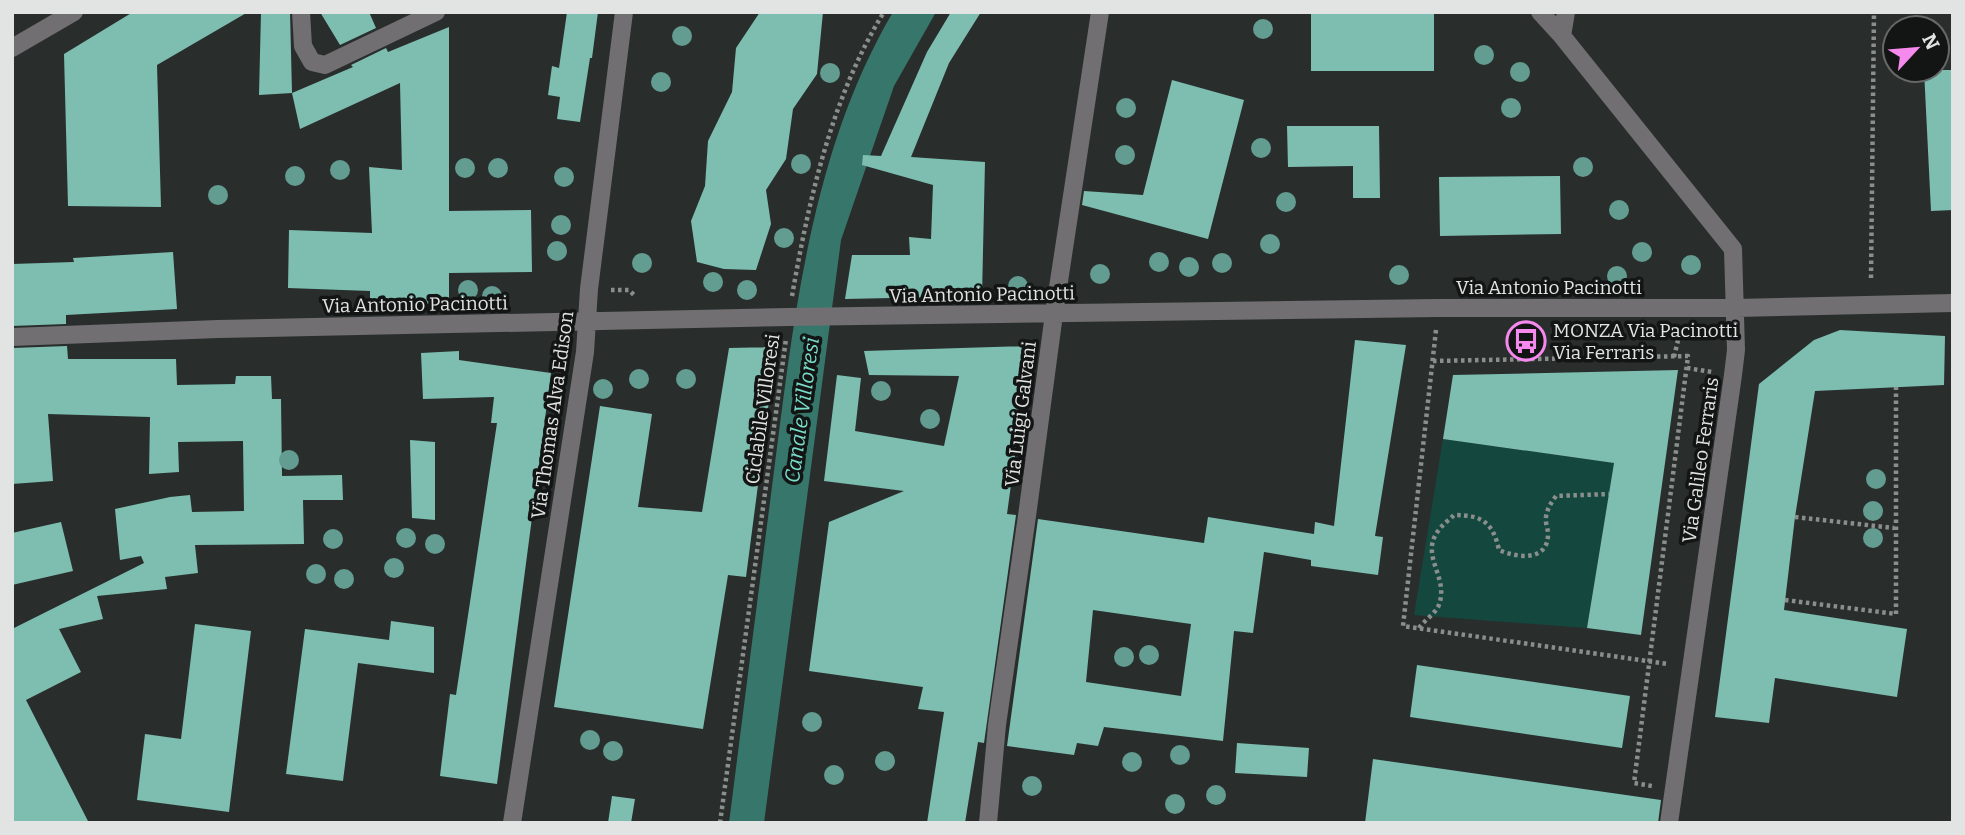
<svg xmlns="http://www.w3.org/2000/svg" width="1965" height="835" font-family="Bitter,serif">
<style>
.green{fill:#14483f}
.water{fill:#37776b}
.building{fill:#7dbeb0;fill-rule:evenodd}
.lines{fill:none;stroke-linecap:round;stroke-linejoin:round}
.path{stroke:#8a8e8d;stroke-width:4.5;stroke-dasharray:3.5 3.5;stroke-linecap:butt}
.minor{stroke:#716f71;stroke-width:18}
.tree{fill:#639c91}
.labels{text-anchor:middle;stroke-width:7;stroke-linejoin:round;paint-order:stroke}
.street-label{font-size:19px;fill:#e1e4e3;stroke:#131515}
.poi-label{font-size:19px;fill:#e1e4e3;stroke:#131515;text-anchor:start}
.water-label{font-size:21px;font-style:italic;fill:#79ddca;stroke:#131515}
</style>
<rect width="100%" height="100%" fill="#292e2d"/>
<path class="green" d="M1443 439 1614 463 1587 628 1414 615Z"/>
<path class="water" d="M893 12H936L894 86 841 240 764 823H729C744 705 759 588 774 471 794 316 812 149 893 12Z"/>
<path class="building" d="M133 12H248L157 65 161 207 68 206 64 54Z
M261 12H290L292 93 259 95Z
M320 12H369L376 28 340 45Z
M567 12H598L592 58H590L580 122 557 119 560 97 548 95 552 66 559 68Z
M760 12H823L817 74 793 109 786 159 766 190 771 224 756 270 724 269 697 262 691 221 705 186 708 141 732 92 736 48Z
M951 12H981L949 63 911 157 985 162 982 296 845 299 852 255H910L909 237 931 239 933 185 862 165 863 155 881 156 927 52Z
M1311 12H1434V71H1311Z
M449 27V211L531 210 532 272 449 273V303L370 306V291L288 288 289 230 372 233 369 167 402 170 400 83 300 129 292 93 353 67 351 65 386 48 388 52Z
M1924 70H1953V210L1931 211Z
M1172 80 1244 100 1208 239 1082 205 1084 191 1143 195Z
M1287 126H1379L1380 198H1353V166L1288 167Z
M1560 176 1561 234 1440 236 1439 177Z
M173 252 177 309 66 315V324L12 326V264L74 262 73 258Z
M1840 330 1945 336 1944 385 1815 391 1795 517 1784 610 1907 629 1897 697 1775 678 1769 723 1715 717 1759 384 1814 340Z
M1355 340 1406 345 1375 536 1383 537 1378 575 1311 566V560L1264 552 1253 633 1234 631 1223 741 1104 727 1098 746 1077 743 1074 755 1007 746 1038 519 1204 543 1208 517 1314 534 1315 522 1334 526ZM1093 610 1191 624 1181 696 1086 682Z
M67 346 68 359H176L177 385 235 384 236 376H271L272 399H281L282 476 342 475 343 500H303L304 544 195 545 198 573 165 577 167 589 97 596 103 619 59 629 81 672 26 700 89 823H12V629L144 563 141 556 120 560 115 509 170 497 190 495 192 512 244 511 243 441 178 442 179 472 149 474 150 417 48 414 53 481 12 484V348Z
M1030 346 1007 514 1016 515 984 743 978 742 965 823H927L944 712 918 709 923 687 809 671 829 522 904 491 824 481 837 375 861 378 855 431 944 446 959 376 869 375 864 351Z
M776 347 746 577 728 575 703 729 554 707 600 406 652 414 638 507 702 512 729 348Z
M459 351V360L551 373 497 784 440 776 450 694 456 695 497 423H491L494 397 423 399 421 353Z
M1678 370 1641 635 1587 628 1614 463 1443 439 1453 375Z
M410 440 435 442V520L412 518Z
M61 522 73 571 12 585V533Z
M391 621 434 627V673L358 663 343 781 286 774 305 629 389 640Z
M195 624 251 631 229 812 137 800 145 734 181 739Z
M1417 665 1630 696 1622 748 1410 717Z
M1237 743 1309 748 1307 777 1235 773Z
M1373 759 1661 800 1658 823H1365Z
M612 796 635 799 631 823H608Z"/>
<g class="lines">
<path class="path" d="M1871 278 1874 12
M611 290H629L635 296
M792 296C809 199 832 96 884 12
M1436 330 1403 626 1668 664
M1674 357 1680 332
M1433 361 1688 356 1634 783 1652 786
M1687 368 1712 372
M1795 517 1894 528
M1785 600 1896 614V387
M1419 628C1424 621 1434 614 1438 607 1451 578 1419 557 1438 531 1442 525 1449 520 1454 515 1483 515 1493 523 1499 550 1517 558 1548 562 1548 534 1548 528 1545 523 1546 517 1547 509 1551 503 1556 496L1609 494
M720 823 786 339"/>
<path class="minor" d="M301 12 303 46 312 62 325 65 436 12
M1540 12 1562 36 1733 249 1736 350 1733 375 1669 823
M1562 36 1566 12
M12 48 74 12
M12 337 218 329 789 317 1438 308H1736L1953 303
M512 823 585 352 589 289 624 12
M988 823 997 725 1027 516 1054 314 1100 12"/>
</g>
<g class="tree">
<circle cx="1263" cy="29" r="10"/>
<circle cx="682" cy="36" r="10"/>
<circle cx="1484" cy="55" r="10"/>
<circle cx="1520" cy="72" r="10"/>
<circle cx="830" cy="73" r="10"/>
<circle cx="661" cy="82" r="10"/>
<circle cx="1126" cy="108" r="10"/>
<circle cx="1511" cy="108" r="10"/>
<circle cx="1261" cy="148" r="10"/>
<circle cx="1125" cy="155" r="10"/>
<circle cx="801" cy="164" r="10"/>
<circle cx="1583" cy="167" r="10"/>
<circle cx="465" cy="168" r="10"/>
<circle cx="498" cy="168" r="10"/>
<circle cx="340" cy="170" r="10"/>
<circle cx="295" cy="176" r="10"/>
<circle cx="564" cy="177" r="10"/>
<circle cx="218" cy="195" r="10"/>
<circle cx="1286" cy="202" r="10"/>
<circle cx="1619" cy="210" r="10"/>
<circle cx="561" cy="225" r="10"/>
<circle cx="784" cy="238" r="10"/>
<circle cx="1270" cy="244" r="10"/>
<circle cx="557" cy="251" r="10"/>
<circle cx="1642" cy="252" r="10"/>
<circle cx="1159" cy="262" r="10"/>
<circle cx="642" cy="263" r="10"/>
<circle cx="1222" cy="263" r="10"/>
<circle cx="1691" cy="265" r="10"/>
<circle cx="1189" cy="267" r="10"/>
<circle cx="1100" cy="274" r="10"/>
<circle cx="1399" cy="275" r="10"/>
<circle cx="1617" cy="276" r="10"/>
<circle cx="713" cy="282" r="10"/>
<circle cx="1018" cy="286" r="10"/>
<circle cx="468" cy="290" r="10"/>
<circle cx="747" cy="290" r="10"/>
<circle cx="492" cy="296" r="10"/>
<circle cx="639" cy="379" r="10"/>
<circle cx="686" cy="379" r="10"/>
<circle cx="603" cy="389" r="10"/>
<circle cx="881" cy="391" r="10"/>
<circle cx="930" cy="419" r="10"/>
<circle cx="289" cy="460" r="10"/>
<circle cx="1876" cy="479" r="10"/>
<circle cx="1873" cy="511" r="10"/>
<circle cx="406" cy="538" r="10"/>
<circle cx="1873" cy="538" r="10"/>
<circle cx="333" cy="539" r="10"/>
<circle cx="435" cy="544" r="10"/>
<circle cx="394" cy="568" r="10"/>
<circle cx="316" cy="574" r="10"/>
<circle cx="344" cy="579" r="10"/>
<circle cx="1149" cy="655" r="10"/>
<circle cx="1124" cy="657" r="10"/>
<circle cx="812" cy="722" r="10"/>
<circle cx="590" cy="740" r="10"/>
<circle cx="613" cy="751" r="10"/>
<circle cx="1180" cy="755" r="10"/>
<circle cx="885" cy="761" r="10"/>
<circle cx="1132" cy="762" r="10"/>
<circle cx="834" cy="775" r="10"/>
<circle cx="1032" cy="786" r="10"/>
<circle cx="1216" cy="795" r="10"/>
<circle cx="1175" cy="804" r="10"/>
</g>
<defs>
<g id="bus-ring" transform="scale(2.0125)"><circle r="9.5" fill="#131515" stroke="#f589ee" stroke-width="1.5"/><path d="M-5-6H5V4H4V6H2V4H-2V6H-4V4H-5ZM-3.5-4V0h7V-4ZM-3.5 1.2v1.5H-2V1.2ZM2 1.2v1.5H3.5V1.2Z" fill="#f589ee"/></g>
</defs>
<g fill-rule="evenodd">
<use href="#bus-ring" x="1526" y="341"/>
</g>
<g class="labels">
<g class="street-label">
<text x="1549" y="294">Via Antonio Pacinotti</text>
<text transform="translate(982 294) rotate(-1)" y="7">Via Antonio Pacinotti</text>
<text transform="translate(415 304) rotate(-1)" y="7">Via Antonio Pacinotti</text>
<text transform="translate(762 409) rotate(-82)" y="7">Ciclabile Villoresi</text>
<text transform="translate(1020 414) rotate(-83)" y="7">Via Luigi Galvani</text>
<text transform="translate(552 415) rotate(-82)" y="7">Via Thomas Alva Edison</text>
<text transform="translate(1700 460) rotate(-82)" y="7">Via Galileo Ferraris</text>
</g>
<g class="poi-label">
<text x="1553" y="337">MONZA Via Pacinotti<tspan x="1553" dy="22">Via Ferraris</tspan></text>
</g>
<g class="water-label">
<text transform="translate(802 410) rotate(-82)" y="7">Canale Villoresi</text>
</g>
</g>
<rect width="1965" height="835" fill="none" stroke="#e1e4e3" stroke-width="28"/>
<g transform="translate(1916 49) rotate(64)"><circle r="33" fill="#131515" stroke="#656867" stroke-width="2"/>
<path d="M0-5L12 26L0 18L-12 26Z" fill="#f589ee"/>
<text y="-10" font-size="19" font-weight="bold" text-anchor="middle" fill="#e1e4e3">N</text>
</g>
</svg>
